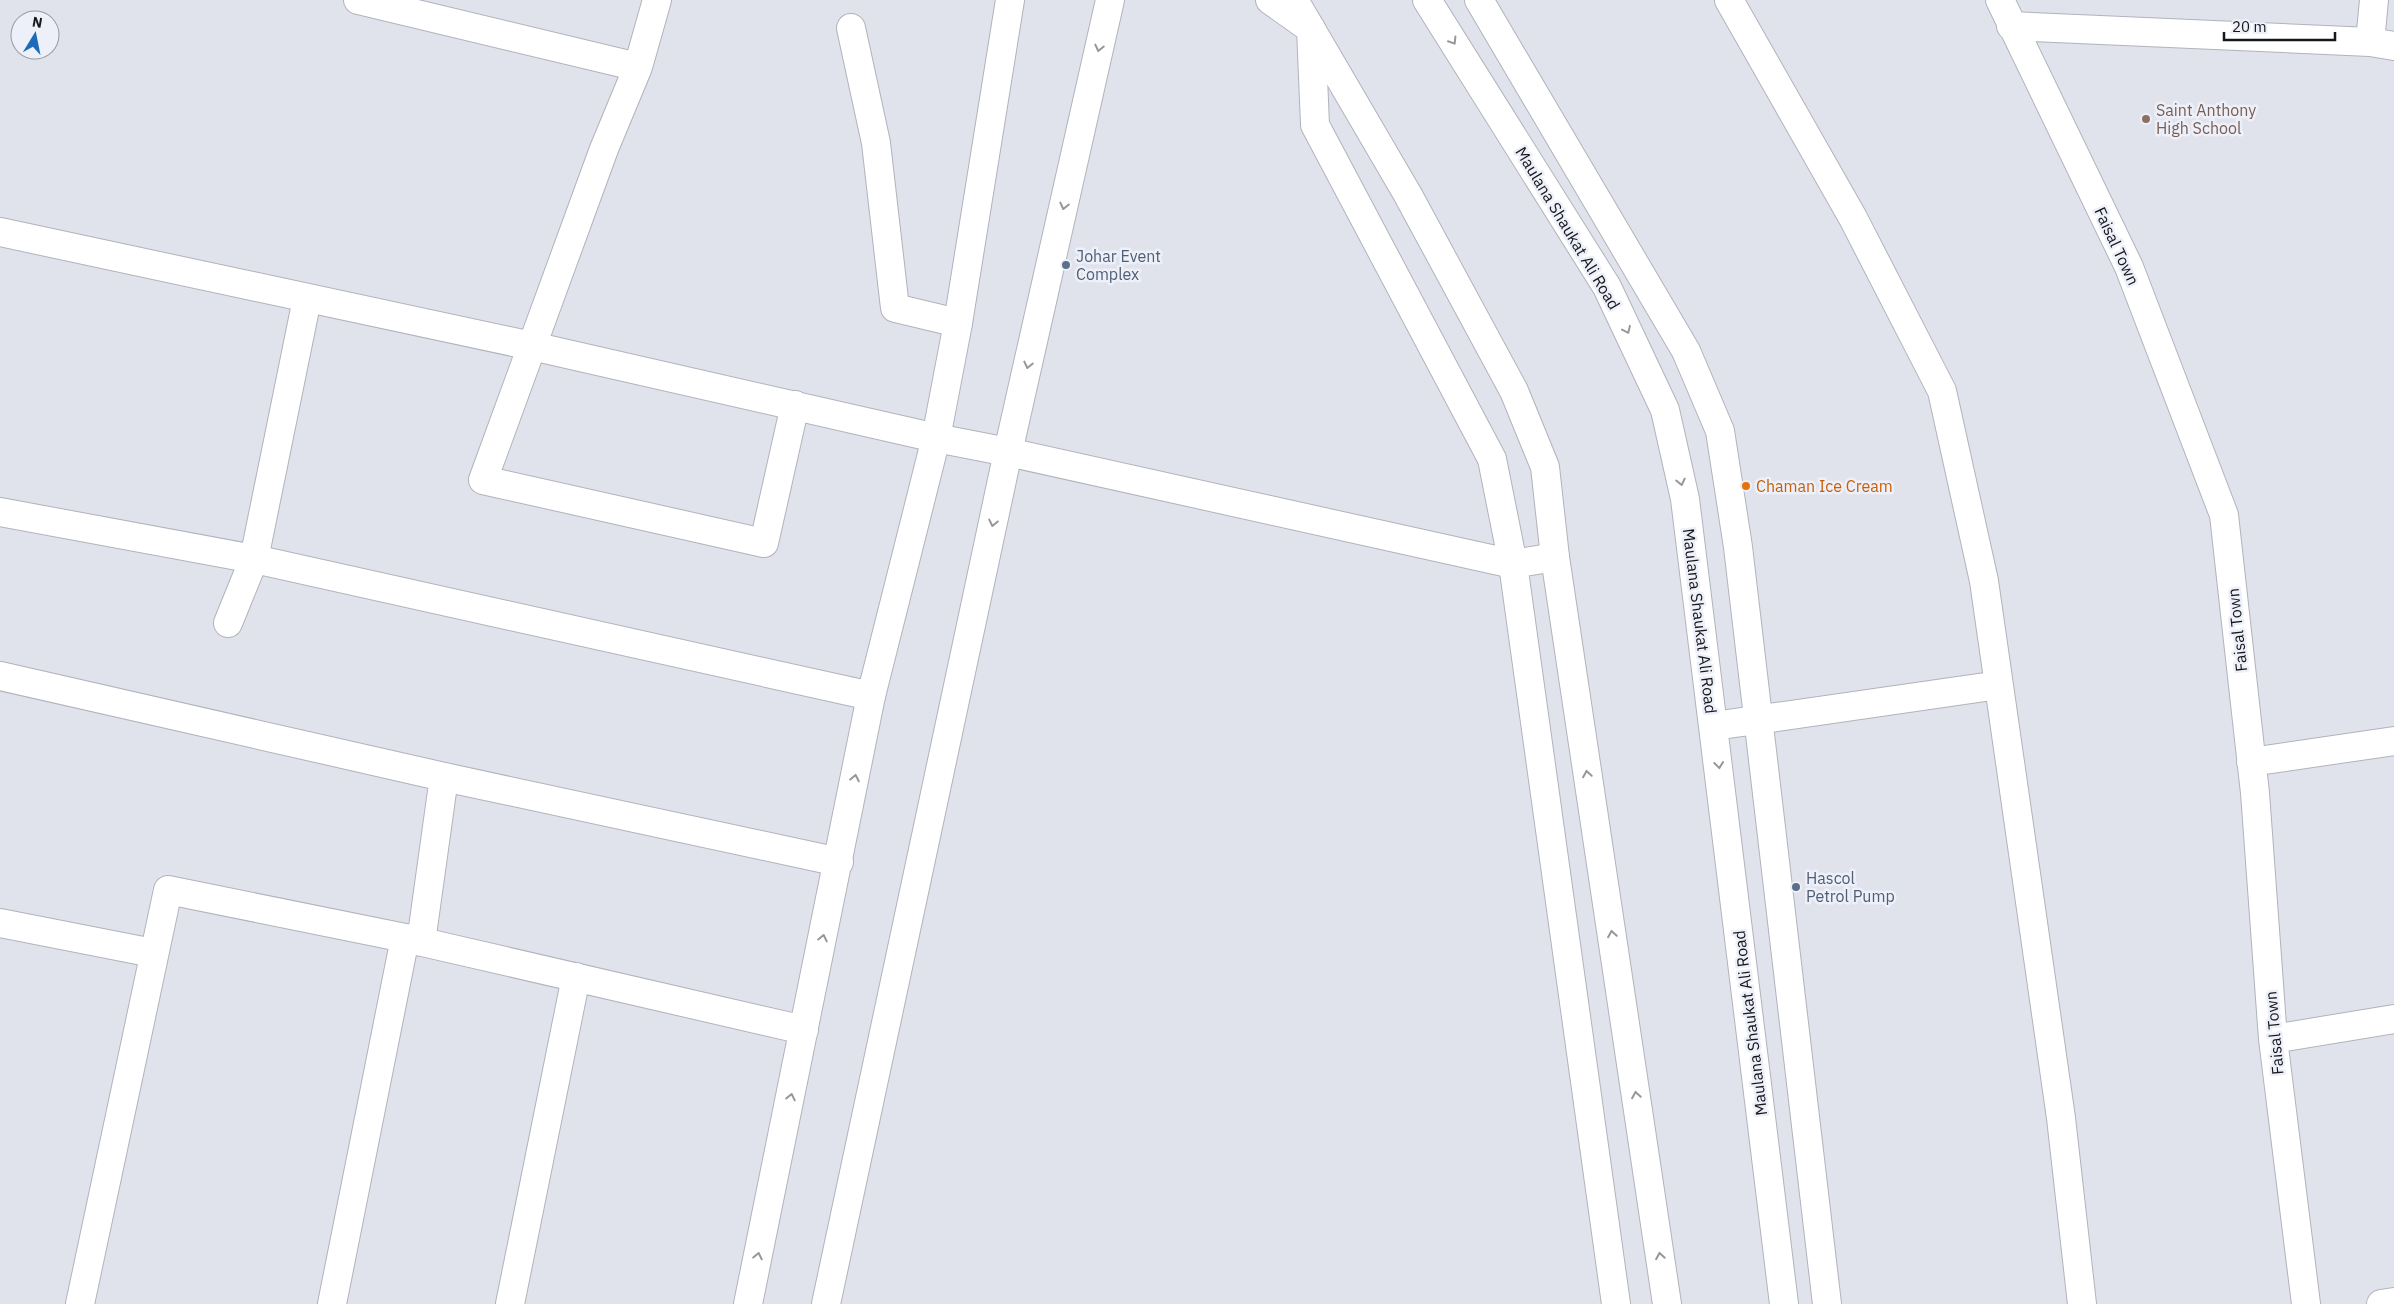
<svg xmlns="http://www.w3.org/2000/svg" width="2394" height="1304" font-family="'IBM Plex Sans',sans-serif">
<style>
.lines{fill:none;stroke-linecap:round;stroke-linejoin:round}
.street-casing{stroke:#b1b3bc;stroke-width:30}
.secondary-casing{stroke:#b1b3bc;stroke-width:30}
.primary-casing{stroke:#b1b3bc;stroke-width:30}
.street{stroke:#fff;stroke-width:28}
.secondary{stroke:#fff;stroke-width:28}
.primary{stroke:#fff;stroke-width:28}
.oneway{stroke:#979798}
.education-dot{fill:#8d6e63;stroke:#eef0f9;stroke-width:2}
.service-dot{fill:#5c6f8a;stroke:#eef0f9;stroke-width:2}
.food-dot{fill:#e8710a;stroke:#eef0f9;stroke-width:2}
.labels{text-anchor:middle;stroke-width:5;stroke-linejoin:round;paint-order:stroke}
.education-label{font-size:16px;fill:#785e54;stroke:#eef0f9;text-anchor:start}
.street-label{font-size:16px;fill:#17181b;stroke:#eef0f9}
.service-label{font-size:16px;fill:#4e5e75;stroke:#eef0f9;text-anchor:start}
.food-label{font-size:16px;fill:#c56008;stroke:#eef0f9;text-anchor:start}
</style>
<rect width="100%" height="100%" fill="#e1e3ec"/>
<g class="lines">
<g class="street-casing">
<path id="street" d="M358 0 638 67
M657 0 638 67 604 149 483 480 764 543 795 405
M1479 0 1686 351 1720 431 1738 547 1827 1304
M1729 0 1853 218 1942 391 1984 581 2061 1118 2082 1304
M2000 0 2129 267 2224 515 2255 793 2273 1039 2306 1304
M2011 26 2370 42 2394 46
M851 28 876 143 895 308 958 323
M1311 29 1315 125 1492 459 1513 564 1616 1304
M2370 42 2374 0
M0 232 532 346 936 438 1008 452 1513 564 1555 557
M0 512 254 559 871 696
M228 623 254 559 307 299
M0 676 444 777 839 862
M1714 726 1999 685
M2251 762 2394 741
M0 923 153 953
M421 942 444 777
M2273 1039 2394 1019
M80 1304 168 890 405 938 804 1030
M332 1304 405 938
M510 1304 576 977
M2381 1304 2394 1302"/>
</g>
<g class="secondary-casing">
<path id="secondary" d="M1270 0 1311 29
M748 1304 871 696 936 438 958 323 1010 0
M826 1304 1008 452 1110 0"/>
</g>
<g class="primary-casing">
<path id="primary" d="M1294 0 1408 195 1514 391 1545 467 1555 557 1667 1304
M1427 0 1607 287 1665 410 1685 499 1784 1304"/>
</g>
<use href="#street" class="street"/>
<use href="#secondary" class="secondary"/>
<use href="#primary" class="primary"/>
</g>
<defs><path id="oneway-chevron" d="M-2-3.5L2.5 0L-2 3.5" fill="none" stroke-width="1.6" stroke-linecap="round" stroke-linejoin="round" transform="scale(1.25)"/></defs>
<g class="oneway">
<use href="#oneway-chevron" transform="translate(1453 41) rotate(58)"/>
<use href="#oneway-chevron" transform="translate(1099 48) rotate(103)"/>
<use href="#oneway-chevron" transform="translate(1064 206) rotate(103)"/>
<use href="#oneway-chevron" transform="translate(1627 330) rotate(65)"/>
<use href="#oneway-chevron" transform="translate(1028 365) rotate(103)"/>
<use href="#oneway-chevron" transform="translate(1681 482) rotate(77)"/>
<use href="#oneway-chevron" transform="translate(993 523) rotate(102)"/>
<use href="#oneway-chevron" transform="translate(1719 765) rotate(83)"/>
<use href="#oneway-chevron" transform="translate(1587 774) rotate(-99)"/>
<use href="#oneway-chevron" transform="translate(855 778) rotate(-79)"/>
<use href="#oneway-chevron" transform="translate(1612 934) rotate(-99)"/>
<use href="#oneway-chevron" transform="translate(823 938) rotate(-78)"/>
<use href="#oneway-chevron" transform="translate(1636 1095) rotate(-99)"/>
<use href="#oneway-chevron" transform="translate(791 1097) rotate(-78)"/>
<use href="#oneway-chevron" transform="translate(758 1256) rotate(-78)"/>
<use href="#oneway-chevron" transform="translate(1660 1256) rotate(-99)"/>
</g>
<circle class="education-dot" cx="2146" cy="119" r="5"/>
<g class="service-dot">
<circle cx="1066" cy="265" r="5"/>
<circle cx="1796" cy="887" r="5"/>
</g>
<circle class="food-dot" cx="1746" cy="486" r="5"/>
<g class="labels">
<g class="education-label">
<text x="2156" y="116">Saint Anthony<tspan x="2156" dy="18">High School</tspan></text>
</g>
<g class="street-label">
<text transform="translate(1568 228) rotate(59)" y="6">Maulana Shaukat Ali Road</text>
<text transform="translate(2117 246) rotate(65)" y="6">Faisal Town</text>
<text transform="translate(1700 621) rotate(83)" y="6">Maulana Shaukat Ali Road</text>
<text transform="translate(2237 630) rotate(-96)" y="6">Faisal Town</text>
<text transform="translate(1750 1023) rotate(-97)" y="6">Maulana Shaukat Ali Road</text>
<text transform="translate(2274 1033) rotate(-95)" y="6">Faisal Town</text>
</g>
<g class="service-label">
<text x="1076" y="262">Johar Event<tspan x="1076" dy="18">Complex</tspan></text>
<text x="1806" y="884">Hascol<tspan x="1806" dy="18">Petrol Pump</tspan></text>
</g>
<g class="food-label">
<text x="1756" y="492">Chaman Ice Cream</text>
</g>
</g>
<g transform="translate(35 35) rotate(10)"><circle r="24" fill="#eef0f9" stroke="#989aa0"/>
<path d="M0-4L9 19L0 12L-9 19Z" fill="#1b6bb9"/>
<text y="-8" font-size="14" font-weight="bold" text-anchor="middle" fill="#17181b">N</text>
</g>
<path d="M2224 32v8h111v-8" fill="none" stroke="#17181b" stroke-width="2.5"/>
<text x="2232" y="32" font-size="15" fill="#17181b" stroke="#eef0f9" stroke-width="4" paint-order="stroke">20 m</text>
</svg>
